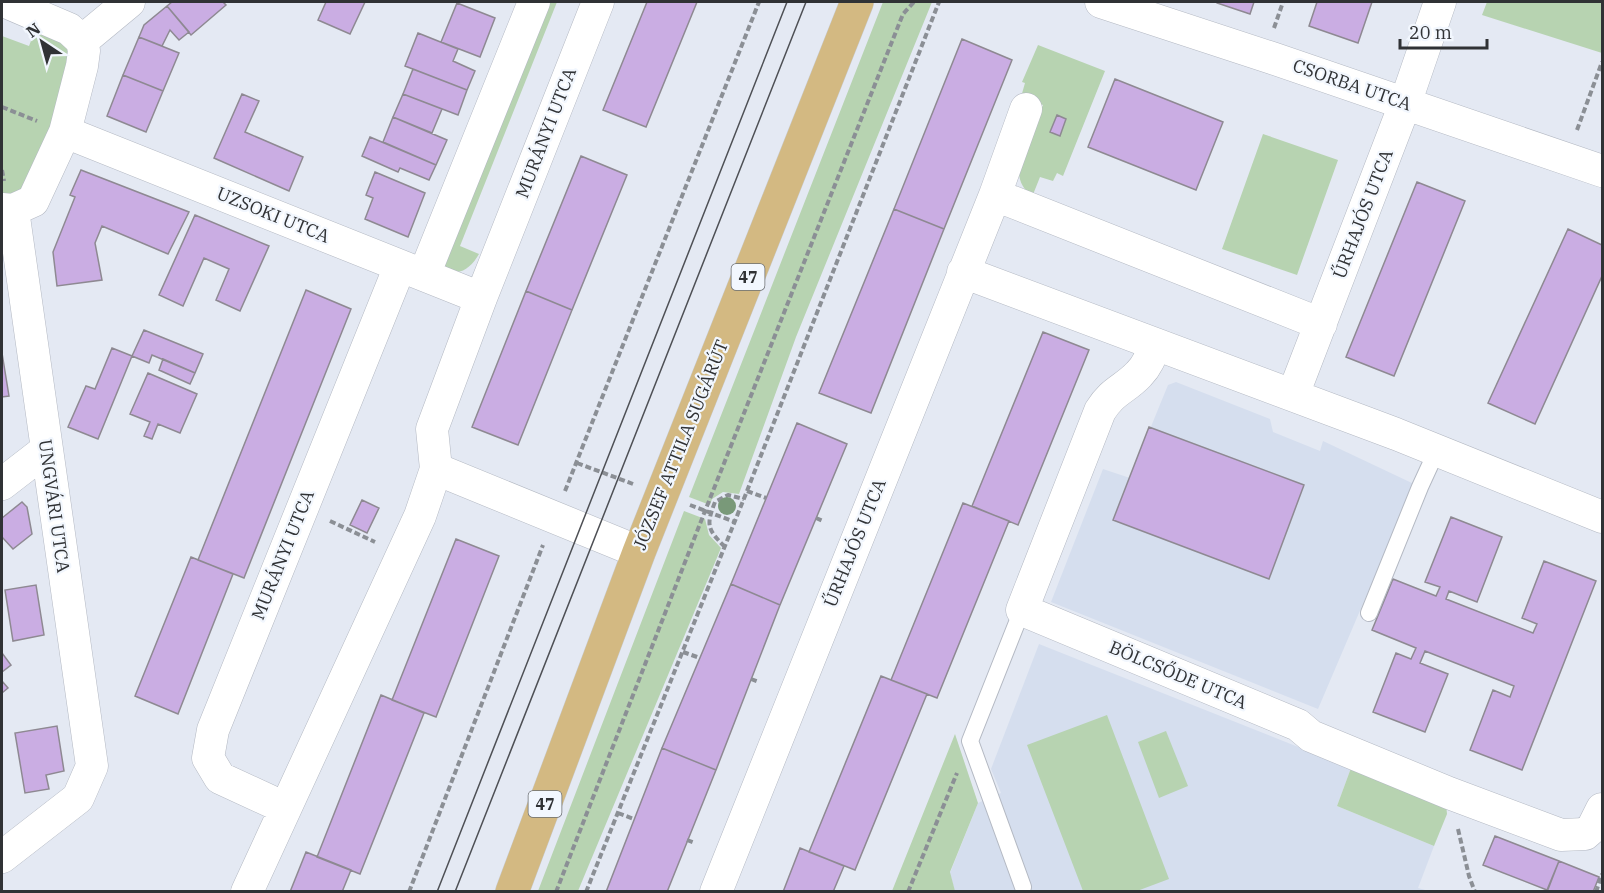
<svg xmlns="http://www.w3.org/2000/svg" width="1604" height="893" font-family="'IBM Plex Serif',serif">
<style>
.built{fill:#d5deee}
.green{fill:#b7d3b1}
.building{fill:#caade3;stroke:#8e8992;stroke-width:1.5}
.lines{fill:none;stroke-linecap:round;stroke-linejoin:round}
.service-casing{stroke:#b4b9c3;stroke-width:18}
.minor-casing{stroke:#b4b9c3;stroke-width:33}
.primary-casing{stroke:#c9caca;stroke-width:34}
.path{stroke:#8b8f95;stroke-width:4;stroke-dasharray:6 3;stroke-linecap:butt}
.service{stroke:#fff;stroke-width:16}
.minor{stroke:#fff;stroke-width:32}
.primary{stroke:#d3b982;stroke-width:33}
.tram{stroke:#4e5055;stroke-width:1.5}
.tree{fill:#799979}
.labels{text-anchor:middle;stroke-width:4.5;stroke-linejoin:round;paint-order:stroke}
.shield{fill:#f2f7fe;stroke:#6a6d71;stroke-width:1.5}
.shield-label{font-size:16px;font-weight:bold;fill:#303235}
.street-label{font-size:18px;fill:#303235;stroke:#f2f7fe}
</style>
<rect width="100%" height="100%" fill="#e4e9f3"/>
<path class="built" d="M1176 382 1270 419 1273 432 1320 451 1323 441 1414 484 1318 709 1051 602 1103 469 1130 478 1168 385Z
M1039 644 1351 768 1337 806 1434 846 1418 888 1429 891 955 892 950 873 978 803 1001 793 991 769Z"/>
<path class="green" d="M546 2H557L460 246 479 254C470 270 454 281 441 261Z
M883 2H932L796 337 739 494 723 492 712 499 710 505 689 497Z
M1487 2H1602V53L1482 15Z
M36 28C48 33 63 39 69 52 81 79 35 166 21 193L2 198V36L29 46Z
M1038 45 1105 71 1063 176 1057 173 1053 181 1040 177 1032 197C1025 190 1019 183 1019 172 1018 150 1034 125 1043 105L1021 97 1025 83 1022 82Z
M1263 134 1338 160 1297 275 1222 249Z
M684 511 705 519 709 535 721 548 578 891H538Z
M1107 715 1169 879 1137 891H1083L1027 745Z
M1166 731 1188 786 1159 798 1138 742Z
M955 734 978 803 950 872 955 891H892Z
M1351 768 1446 804 1447 814 1434 846 1337 806Z"/>
<path class="building" d="M172 2H223L226 5 191 35 167 6Z
M326 2H365L350 34 318 20Z
M647 2H697L646 127 603 110Z
M1317 2H1372L1358 43 1309 26Z
M457 3 495 18 480 57 441 42Z
M1217 3V2H1254L1250 14Z
M167 6 189 32 179 40 170 30 162 46 139 37 144 25Z
M418 33 458 49 453 61 475 71 467 90 405 66Z
M139 37 179 53 163 91 123 75Z
M962 39 1012 60 944 229 894 209Z
M413 69 467 90 458 115 403 94Z
M123 75 163 91 146 132 107 116Z
M1115 79 1223 122 1196 190 1088 147Z
M242 94 259 101 245 132 303 157 289 191 214 158Z
M403 94 442 109 432 133 393 117Z
M1057 115 1066 119 1060 136 1050 132Z
M393 117 447 140 436 165 383 142Z
M370 137 436 165 429 180 400 168 398 172 362 156Z
M581 156 627 175 572 310 526 291Z
M81 170 189 212 168 254 102 226 95 243 102 280 57 286 53 252 75 197 70 195Z
M375 172 425 193 408 237 365 219 373 198 366 195Z
M1417 182 1465 201 1394 376 1346 357Z
M894 209 944 229 871 413 819 393Z
M195 215 269 246 240 311 216 300 229 269 204 258 183 306 159 295Z
M1568 229 1602 245V276L1535 424 1488 403Z
M306 290 351 309 244 578 198 560Z
M526 291 572 310 518 445 472 427Z
M144 330 203 354 195 373 152 355 149 363 132 356Z
M1043 332 1089 350 1018 525 972 506Z
M112 348 132 356 98 439 68 427 86 386 95 389Z
M2 353 9 396 2 397Z
M163 359 195 373 190 384 159 370Z
M148 373 197 394 180 433 158 424 152 439 144 436 150 422 130 414Z
M797 423 847 444 780 605 731 584Z
M1149 427 1304 485 1269 579 1113 520Z
M362 500 379 508 367 533 350 525Z
M22 502 27 507 32 534 13 549 2 537V518Z
M963 503 1009 521 937 698 891 680Z
M1451 517 1502 537 1477 602 1449 591 1446 599 1533 633 1537 624 1522 618 1544 561 1596 581 1522 770 1470 750 1493 690 1510 697 1514 686 1425 651 1420 663 1448 674 1425 732 1373 712 1396 653 1411 659 1416 648 1372 630 1393 579 1436 596 1440 587 1425 582Z
M456 539 499 556 436 717 392 700Z
M191 557 233 574 178 714 135 696Z
M731 584 780 605 716 770 662 748Z
M36 585 44 635 13 641 5 590Z
M2 653 11 665 2 672Z
M881 676 927 694 855 870 809 852Z
M2 681 8 688 2 693Z
M381 695 424 713 360 874 317 857Z
M57 726 64 771 46 775 49 789 25 793 15 733Z
M662 748 716 770 667 892H606Z
M1495 836 1559 861 1547 890 1483 865Z
M800 848 844 866 833 892H783Z
M306 852 351 870 342 892H290Z
M1559 861 1599 877 1593 892H1547Z"/>
<g class="lines">
<g class="service-casing">
<path id="service" d="M1022 610 970 741 1023 887
M1369 613 1420 487 1437 450"/>
</g>
<g class="minor-casing">
<path id="minor" d="M1101 2 1272 58 1602 171
M82 41 129 2
M65 132 481 298
M995 195 1026 109
M2 209 13 210 33 201 65 132 82 66 84 51 82 41 69 29 6 2
M963 272 1396 434 1602 517
M424 275 534 2
M1155 344C1151 355 1148 365 1139 374 1124 390 1113 390 1100 411L1022 610 1298 725 1311 736 1449 793 1561 835 1585 834 1593 827 1602 809
M1293 395 1405 104 1440 2
M436 469 639 552
M2 484 46 450
M285 808 220 778 208 758 213 730 400 266
M2 857 78 798 92 766 13 210
M247 892 420 516 436 469 432 429 481 298 598 2
M716 892 995 195 1321 324"/>
</g>
<g class="primary-casing">
<path id="primary" d="M512 892 639 552 857 2"/>
</g>
<path class="path" d="M1274 28 1283 2
M2 107 37 121
M1577 130 1602 62
M2 170 4 181
M577 463 633 484
M565 491 759 2
M747 491 766 498
M690 505 735 522
M816 518 823 521
M330 521 375 542
M725 547C707 529 706 525 715 502L728 495 744 499
M683 652 700 658
M751 679 759 682
M618 813 634 819
M1458 829 1469 876 1475 892
M687 840 695 843
M409 892 543 545
M556 892 705 511 903 14 914 2
M586 892 747 491 939 2
M908 892 957 773
M1596 892 1602 874"/>
<use href="#service" class="service"/>
<use href="#minor" class="minor"/>
<use href="#primary" class="primary"/>
<path class="tram" d="M437 892 787 2
M455 892 806 2"/>
</g>
<circle class="tree" cx="727" cy="506" r="9"/>
<g class="labels">
<g class="shield">
<rect x="731.5" y="264" width="33" height="26" rx="4.5"/>
<rect x="528.5" y="791" width="33" height="26" rx="4.5"/>
</g>
<g class="shield-label">
<text x="748" y="283">47</text>
<text x="545" y="810">47</text>
</g>
<g class="street-label">
<text transform="translate(1352 85) rotate(19)" y="6">CSORBA UTCA</text>
<text transform="translate(546 133) rotate(-69)" y="6">MURÁNYI UTCA</text>
<text transform="translate(1363 214) rotate(-69)" y="6">ŰRHAJÓS UTCA</text>
<text transform="translate(273 215) rotate(22)" y="6">UZSOKI UTCA</text>
<text transform="translate(681 445) rotate(-68)" y="6">JÓZSEF ATTILA SUGÁRÚT</text>
<text transform="translate(54 506) rotate(82)" y="6">UNGVÁRI UTCA</text>
<text transform="translate(855 543) rotate(-68)" y="6">ŰRHAJÓS UTCA</text>
<text transform="translate(283 555) rotate(-68)" y="6">MURÁNYI UTCA</text>
<text transform="translate(1178 675) rotate(23)" y="6">BÖLCSŐDE UTCA</text>
</g>
</g>
<rect width="1604" height="893" fill="none" stroke="#303235" stroke-width="6"/>
<g transform="translate(42 42) rotate(324)" stroke="#f2f7fe" stroke-width="4.5" paint-order="stroke">
<path d="M0-4.5L10 22L0 15L-10 22Z" fill="#303235"/>
<text y="-9" font-size="16" font-weight="bold" text-anchor="middle" fill="#303235">N</text>
</g>
<path d="M1400 39v9h87v-9" fill="none" stroke="#303235" stroke-width="3"/>
<text x="1409" y="39" font-size="18" fill="#303235" stroke="#f2f7fe" stroke-width="4.5" paint-order="stroke">20 m</text>
</svg>
